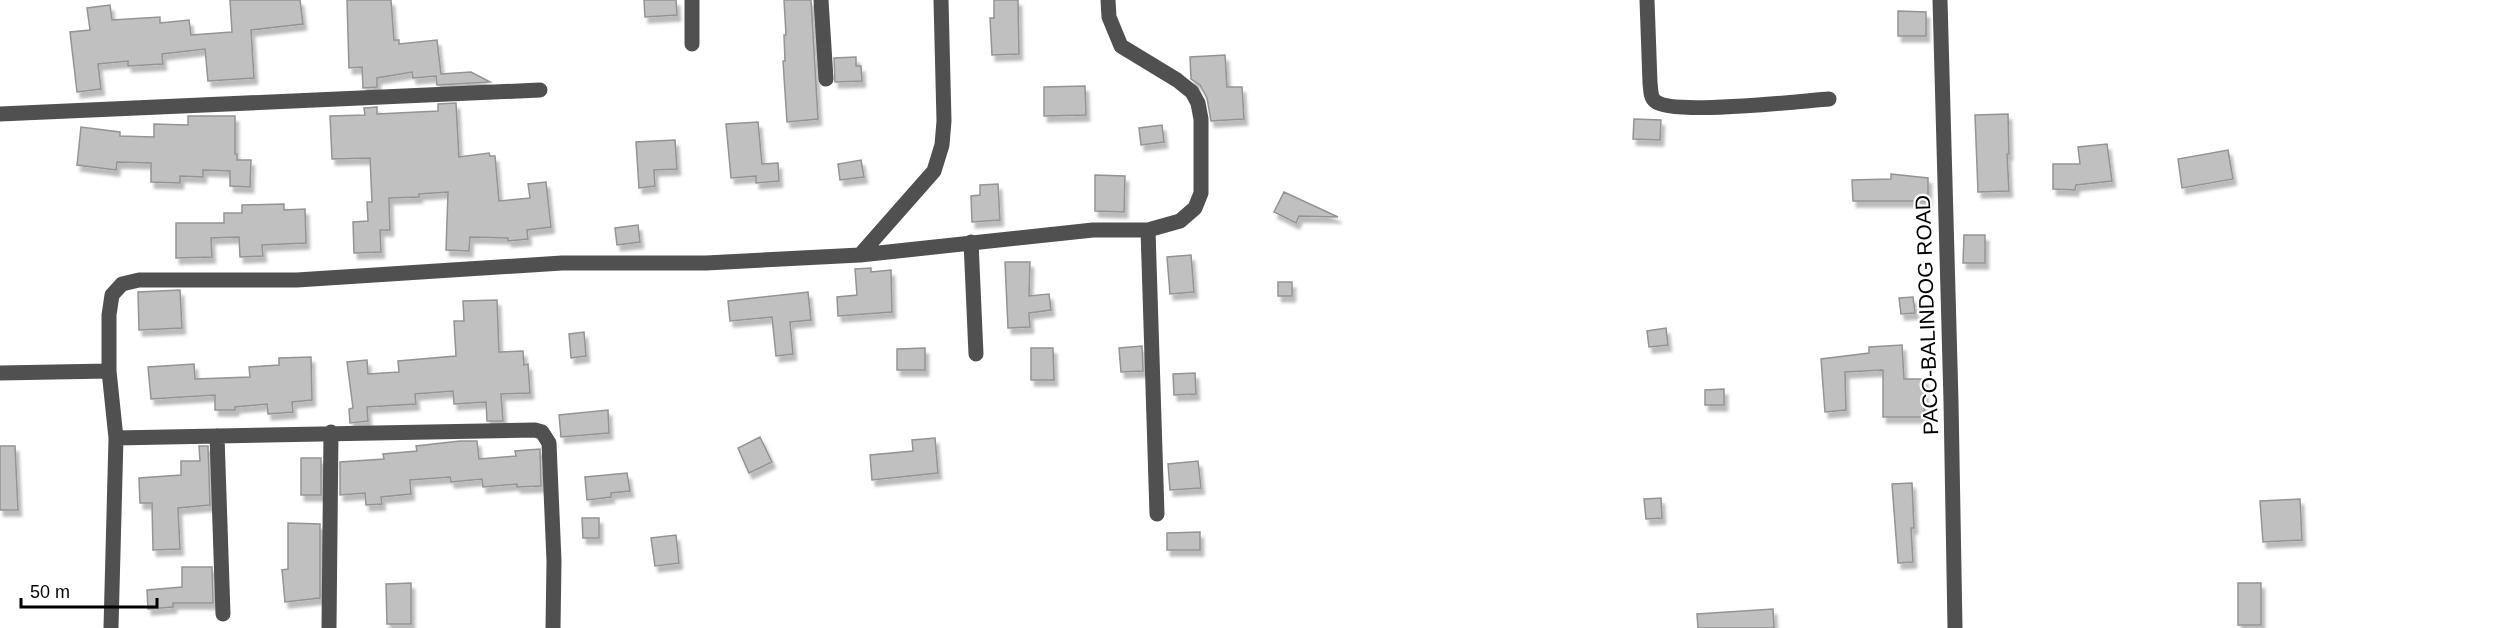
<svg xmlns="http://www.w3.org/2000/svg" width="2496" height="628" font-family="Helvetica,sans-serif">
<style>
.building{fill:#c0c0c0;stroke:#949494;stroke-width:1.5;filter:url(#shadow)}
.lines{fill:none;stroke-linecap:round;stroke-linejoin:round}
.minor{stroke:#505050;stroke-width:15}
.labels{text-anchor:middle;stroke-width:4.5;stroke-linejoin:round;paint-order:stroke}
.street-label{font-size:21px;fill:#000;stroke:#fff}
</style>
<defs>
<filter id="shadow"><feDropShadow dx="3.5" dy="6" stdDeviation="1.5" flood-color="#0004"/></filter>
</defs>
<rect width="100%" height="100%" fill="#fff"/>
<path class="building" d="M230 0H300L303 24 251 30 254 78 208 81 205 49 162 54 163 64 128 66V61L98 64 101 89 77 92 70 32 90 30 87 8 110 5 112 20 160 17V23L189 20 191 35 232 32Z
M347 0H391L394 40H399V44L437 40 441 74 471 72 490 82 437 85 436 76 413 78 412 72 377 78V87L363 88 362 67 349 68Z
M644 0H676L677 15 645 17Z
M784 0H811L818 119 787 122 783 61H785L784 35H786Z
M994 0H1018L1019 54 992 55 990 18H994Z
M1898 11 1926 12V36H1898Z
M1225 55 1227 87H1242L1244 119 1211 121 1207 98 1200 85 1191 79 1190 57Z
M856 57V66H861L862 81 835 82 834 58Z
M1085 86 1086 115 1044 116V87Z
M456 103 459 157 489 153 490 156H495L499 201 530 198 528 184 546 182 551 227 527 230 528 239 508 241V238L470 237 469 251 446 250 448 192 419 194V197L389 198 390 230H380L381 252 354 253 353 222 368 221 367 202H372L370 158 332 159 330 116 365 115 364 108 377 107V114L438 111V104Z
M2008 114 2009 154H2007L2009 191 1978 192 1975 115Z
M188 116H235V154H237V160H251L250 187 230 186V171L203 170V177L180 176V183L151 182V163L117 162 116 170 77 165 81 127 120 132V136L154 137V124L188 125Z
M1634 119 1661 120 1660 140 1633 139Z
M758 122 762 164 778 163 779 181 756 183V176L731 178 726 124Z
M1162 125 1164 142 1141 145 1139 128Z
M675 140 677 169 654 170 655 186 639 188 636 142Z
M2107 144 2112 181 2076 185 2075 190 2053 189V164H2080L2078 147Z
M2228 150 2233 179 2182 188 2178 159Z
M861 160 864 177 840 180 838 164Z
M1891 174 1928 178V201H1853L1852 180 1891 179Z
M1095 175 1125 176 1124 212 1095 211Z
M998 184 1000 220 972 222 971 196 980 195V185Z
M1284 192 1338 217 1299 216 1296 223 1274 212Z
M284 204V210L305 209 306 243 262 245 263 256 240 257 239 237 211 238 212 257 176 258V223H224V213H242V205Z
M638 225 640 242 617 245 615 228Z
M1964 235H1985V263H1963Z
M1191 255 1194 292 1170 294 1167 257Z
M1005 262H1030L1029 296 1049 294 1051 310 1029 313 1030 327 1008 328Z
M871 268V272L891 270 892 312 838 316 837 297 857 295 855 269Z
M1278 282H1292V296H1278Z
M180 290 182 328 139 330 138 292Z
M808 292 811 320 790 322 793 354 776 356 772 317 730 321 728 301Z
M1913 297 1915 313 1901 314 1899 298Z
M497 300 499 352 523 351 524 365 528 364 530 393 501 394 503 421H487L486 402 454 404 453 391 415 394 416 404 367 407 368 421 350 423 349 409 353 408 347 362 367 360 368 374 399 372 398 361 456 356 454 321H464L463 301Z
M1666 328 1668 345 1649 347 1647 331Z
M584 332 586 356 571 358 569 334Z
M1902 345 1904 379H1925L1924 417H1883V370L1845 372 1846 410 1825 412 1821 359 1869 353V347Z
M1142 346 1143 371 1121 372 1119 348Z
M925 348V370H897V349Z
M1031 348H1053L1054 380H1031Z
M311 357 312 400 292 402 293 412 268 414 267 404 235 407V410H215V395L151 399 148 367 194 364 195 379 250 377 249 367 279 365V358Z
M1195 373 1196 394 1174 395 1173 374Z
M1724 389V405H1705V390Z
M608 410 609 433 561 437 559 415Z
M760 437 772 462 749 473 738 448Z
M935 438 938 473 872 480 870 455 913 451 912 440Z
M460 441H477L479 459 516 456 515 451 540 449 541 486 517 487V484L483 487 482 479 451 482 450 477 410 480 411 494 381 497 382 504 366 505 365 493 340 495V462L384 459 383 454 417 451 416 446Z
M0 446H15L18 510H0Z
M199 446H208L210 505 178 508 180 549 153 550 152 503H140L139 478 181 475V461H200Z
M301 458H321V495H301Z
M1198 461 1201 488 1170 490 1168 464Z
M627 473 630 491 611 493V497L587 500 585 477Z
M1912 483 1914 528H1911L1913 562 1898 563 1892 484Z
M1661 498 1662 518 1646 519 1644 499Z
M2300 499 2302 540 2263 542 2260 501Z
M582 518H599V538H583Z
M288 523 320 524V598L285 602 282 570 288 569Z
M1200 532V550H1167V533Z
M676 535 679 563 655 566 651 538Z
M182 567H212L213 603H173V607L148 609 147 590 182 587Z
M411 583V624H387L386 584Z
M2238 583H2261V625H2238Z
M1773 609 1774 628H1698L1697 614Z"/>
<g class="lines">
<path class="minor" d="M821 0 826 79
M1647 0 1650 83C1651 89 1650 97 1655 101 1671 116 1801 101 1829 99
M1940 0 1951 401 1955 628
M692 44V0
M0 114 540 90
M1148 230 1157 514
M971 242 976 354
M860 255 934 171 942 145 944 121 941 0
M0 373 109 371
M217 436 223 614
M116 438 535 430 542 432 549 443 554 561 553 628
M111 628 116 438 109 371V315L112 295 122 284 139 280H297L562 263H706L860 255 1093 230H1148L1180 221 1195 208 1201 193V119L1198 103 1192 92 1177 80 1121 46 1109 17 1108 0
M329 628 331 432"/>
</g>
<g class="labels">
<g class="street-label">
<text transform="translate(1927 315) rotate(-92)" y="7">PACO-BALINDOG ROAD</text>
</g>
</g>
<path d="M21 598v9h136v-9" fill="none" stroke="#000000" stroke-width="3"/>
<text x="30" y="598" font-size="18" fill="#000000" stroke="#ffffff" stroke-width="4.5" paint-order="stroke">50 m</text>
</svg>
